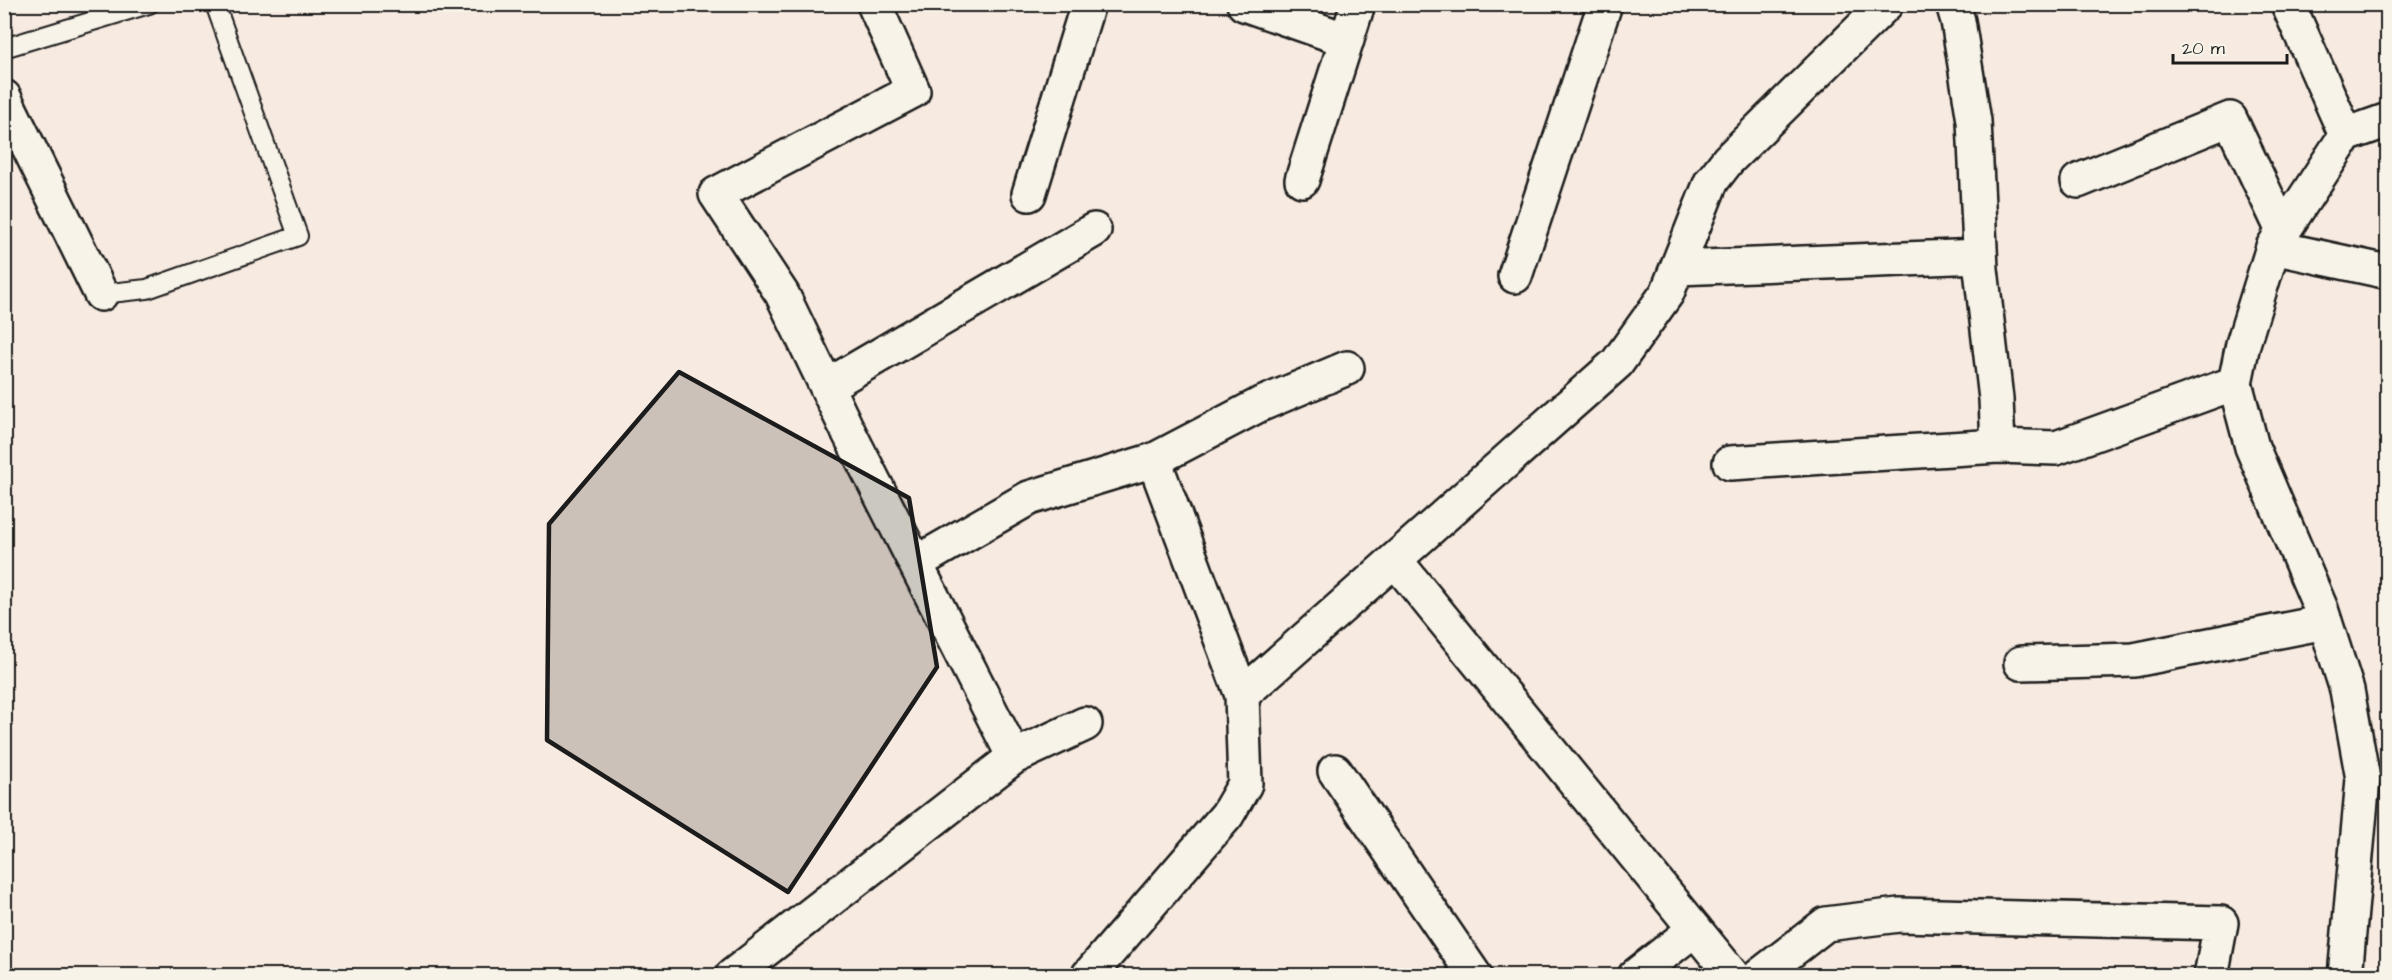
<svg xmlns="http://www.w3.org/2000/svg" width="2392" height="980" font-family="'Architects Daughter',sans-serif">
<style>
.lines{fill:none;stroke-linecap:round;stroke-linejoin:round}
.service-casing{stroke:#1c1c1c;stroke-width:22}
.minor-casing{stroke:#1c1c1c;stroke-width:38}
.service{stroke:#f7f3e8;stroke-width:18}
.minor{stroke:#f7f3e8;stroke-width:33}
.marked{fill:#1c1c1c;fill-opacity:0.2;stroke:#1c1c1c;stroke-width:4.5;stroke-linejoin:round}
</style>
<rect width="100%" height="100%" fill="#f7eae0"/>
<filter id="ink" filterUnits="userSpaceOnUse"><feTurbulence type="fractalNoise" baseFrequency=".0167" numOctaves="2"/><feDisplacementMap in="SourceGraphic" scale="12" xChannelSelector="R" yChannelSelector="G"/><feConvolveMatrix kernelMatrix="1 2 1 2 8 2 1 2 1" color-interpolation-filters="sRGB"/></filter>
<g filter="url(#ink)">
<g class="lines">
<g class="service-casing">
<path id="service" d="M4 48 149 4
M101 294 147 289 298 236 215 4"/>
</g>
<g class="minor-casing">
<path id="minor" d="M874 4 913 91 716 194 782 294 845 425 1014 757
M1244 4 1347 40
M1953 4 1958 21 1974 121 1981 269 1996 399 1998 446
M2288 4 2346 135
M4 97 101 294
M1302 180 1358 4
M2078 181 2230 119 2283 231
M1029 194 1088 4
M2273 247 2388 272
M1677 268 1980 256
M1515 276 1605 4
M827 386 1094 230
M1730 463 1998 446 2056 448 2235 383
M1395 560 1733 976
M916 563 1029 498 1154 460 1259 405 1347 368
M2021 663 2134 660 2325 622
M1242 695 1617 363 1667 293 1711 182 1728 160 1886 4
M1335 771 1475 976
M732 976 1014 757 1085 724
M1088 976 1227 815 1245 784 1242 695 1154 460
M1635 976 1695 929
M1759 976 1826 924 1899 915 2221 923 2211 976
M2345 976 2363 779 2347 690 2321 609 2252 447 2235 383 2243 344 2273 247 2346 135 2388 120"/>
</g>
<use href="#service" class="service"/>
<use href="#minor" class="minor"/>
</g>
</g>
<path class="marked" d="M679 372 909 498 937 667 788 892 547 740 549 524Z"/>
<rect width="2392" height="980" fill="none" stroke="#f7f3e8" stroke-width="24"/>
<rect x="12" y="12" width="2368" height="956" fill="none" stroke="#1c1c1c" stroke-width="2" filter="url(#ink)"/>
<path d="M2173 54v9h114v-9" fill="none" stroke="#1c1c1c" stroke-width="3"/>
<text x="2182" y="54" font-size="18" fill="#1c1c1c" stroke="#f7f3e8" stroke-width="4.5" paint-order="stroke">20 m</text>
</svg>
